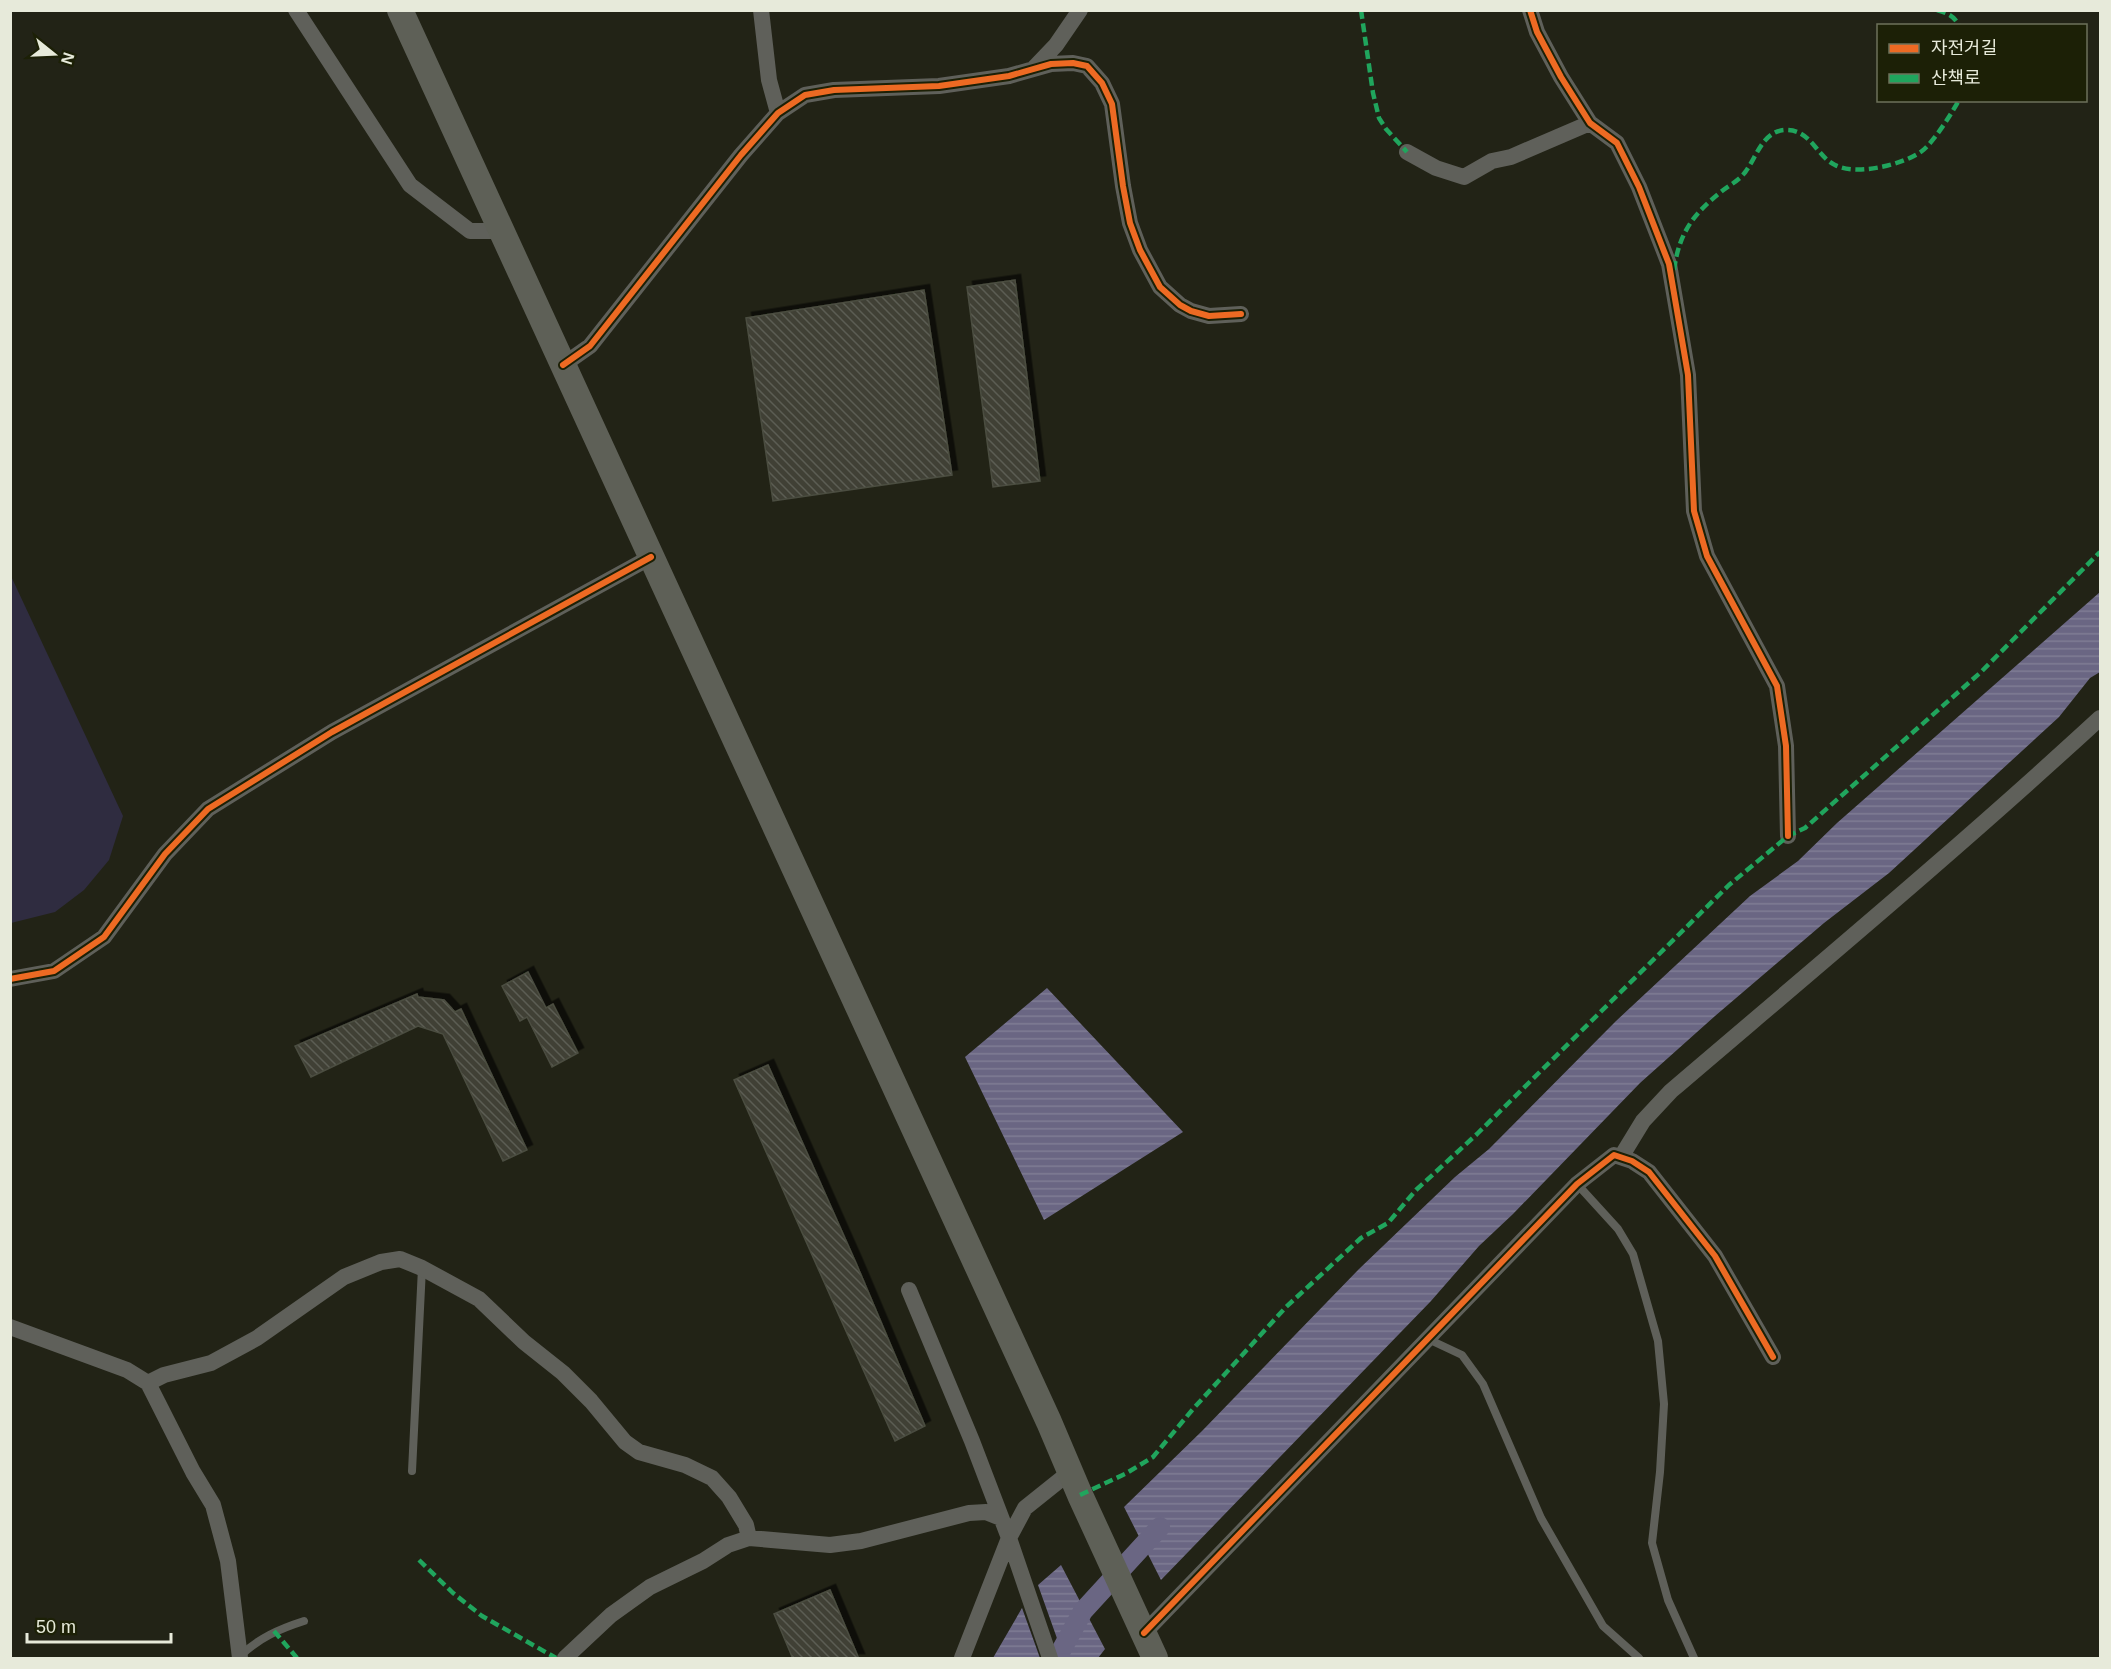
<svg xmlns="http://www.w3.org/2000/svg" width="2111" height="1669" font-family="Helvetica,'Noto Sans KR',sans-serif">
<style>
.pitch{fill:#2f2c40}
.water{fill:url(#water-rules)}
.lines{fill:none;stroke-linecap:round;stroke-linejoin:round}
.canal{stroke:#6a6683;stroke-width:20}
.building{fill:url(#building-back-hatch);stroke:#4b4d41;stroke-width:1.5;filter:url(#shadow)}
.service{stroke:#5f605a;stroke-width:8}
.minor{stroke:#5f605a;stroke-width:16}
.primary{stroke:#5e6057;stroke-width:26}
.quiet{stroke:#20a55d;stroke-width:4.5;stroke-dasharray:9 4.5;stroke-linecap:butt}
.cycleway-casing{stroke:#1c2006;stroke-width:10}
.cycleway{stroke:#ed6a23;stroke-width:6}
</style>
<defs>
<pattern id="water-rules" width="6" height="5" patternUnits="userSpaceOnUse" patternTransform="scale(1.5)"><rect width="6" height="5" fill="#6a6683"/><path d="M0 2.5h6" fill="none" stroke="#7f7c94"/></pattern>
<pattern id="building-back-hatch" width="6" height="6" patternUnits="userSpaceOnUse" patternTransform="scale(1.5)"><rect width="6" height="6" fill="#404136"/><path d="M-1 5l2 2M0 0l6 6M5-1l2 2" fill="none" stroke="#5c5d52"/></pattern>
<filter id="shadow"><feDropShadow dx="5.5" dy="-5.5" stdDeviation="0" flood-color="#0009"/></filter>
</defs>
<rect width="100%" height="100%" fill="#222316"/>
<path class="pitch" d="M10 574 123 816 109 860 84 890 55 912 11 923Z"/>
<path class="water" d="M2100 592V672L2090 678 2059 717 1889 873 1824 923 1715 1016 1640 1083 1513 1214 1479 1246 1431 1301 1161 1580 1124 1507 1202 1431 1359 1269 1455 1177 1489 1149 1616 1021 1750 896 1798 861 1837 823Z
M1047 988 1183 1132 1044 1220 965 1057Z
M1061 1565 1105 1649 1098 1658H1064L1038 1585Z
M1022 1608 1040 1658H993Z"/>
<g class="lines">
<path class="canal" d="M1057 1658 1083 1611 1160 1527"/>
</g>
<path class="building" d="M1015 280 1040 481 993 487 967 287Z
M924 290 952 475 773 501 746 318Z
M528 972 546 1008 553 1004 578 1053 552 1067 527 1017 520 1021 502 986Z
M417 994 418 997 444 1000 455 1012 461 1009 527 1150 503 1161 443 1034 418 1026 311 1077 295 1046Z
M768 1065 856 1263 925 1426 895 1441 734 1080Z
M830 1590 859 1659H793L774 1614Z"/>
<g class="lines">
<path class="service" d="M1577 1184 1618 1229 1633 1254 1658 1341 1664 1404 1660 1472 1652 1543 1668 1600 1694 1658
M1428 1339 1462 1355 1483 1384 1541 1518 1603 1626 1639 1658
M412 1471 422 1268
M240 1656C259 1638 279 1629 304 1621"/>
<path class="minor" d="M296 10 410 185 470 231H501
M761 10 769 80 778 113
M1530 10 1537 32 1561 77 1590 123 1617 143 1639 187 1669 264 1688 375 1694 511 1707 556 1777 686 1786 746 1788 836
M1034 68 1056 45 1080 10
M1407 152 1436 168 1464 177 1492 161 1511 157 1590 123
M563 365 590 346 741 155 778 113 805 95 834 90 939 86 1009 76 1051 64 1073 63 1087 66 1102 83 1112 104 1123 186 1130 223 1140 250 1160 287 1180 305 1191 311 1209 316 1241 314
M10 979 54 971 104 937 165 854 208 809 332 732 651 557
M1621 1157 1643 1121 1671 1091C1815 968 1961 846 2100 718
M909 1290 972 1441 1009 1538 1050 1658
M10 1327 127 1370 148 1383 193 1472 213 1505 228 1561 240 1658
M148 1383 164 1375 211 1363 257 1338 344 1277 381 1262 400 1259 422 1268 479 1299 524 1342 563 1373 591 1401 625 1442 639 1452 685 1465 712 1478 729 1497 746 1525 749 1538
M1144 1633 1577 1184 1614 1155 1632 1161 1649 1172 1715 1256 1773 1357
M565 1658 611 1615 650 1587 703 1561 728 1545 749 1538 830 1545 861 1541 969 1513 986 1512 1001 1518
M962 1658 1009 1538 1025 1508 1070 1472"/>
<path class="primary" d="M400 10 1049 1422 1080 1495 1155 1658"/>
<path class="quiet" d="M1361 10 1373 93 1379 118 1386 129 1407 152
M1937 10C1947 13 1955 16 1959 26
M1674 270C1679 233 1693 214 1722 191 1730 185 1741 179 1746 171 1757 156 1763 131 1785 130 1811 129 1816 156 1835 165 1856 176 1903 165 1922 151 1933 143 1952 113 1959 100
M1080 1495 1125 1474 1153 1457 1193 1409 1286 1307 1361 1238 1388 1223 1416 1190 1477 1134 1729 885 1788 836 1805 828 1981 672 2100 552
M419 1560 453 1593 482 1616 556 1658
M274 1631 297 1658"/>
<g class="cycleway-casing">
<path id="cycleway" d="M1530 10 1537 32 1561 77 1590 123 1617 143 1639 187 1669 264 1688 375 1694 511 1707 556 1777 686 1786 746 1788 836
M563 365 590 346 741 155 778 113 805 95 834 90 939 86 1009 76 1051 64 1073 63 1087 66 1102 83 1112 104 1123 186 1130 223 1140 250 1160 287 1180 305 1191 311 1209 316 1241 314
M10 979 54 971 104 937 165 854 208 809 332 732 651 557
M1144 1633 1577 1184 1614 1155 1632 1161 1649 1172 1715 1256 1773 1357"/>
</g>
<use href="#cycleway" class="cycleway"/>
</g>
<rect width="2111" height="1669" fill="none" stroke="#e7eada" stroke-width="24"/>
<rect x="1877" y="24" width="210" height="78" fill="#1c2006" stroke="#6d715b" stroke-width="1.5"/>
<rect x="1889" y="44" width="30" height="9" fill="#ed6a23" stroke="#6d715b" stroke-width="1.5"/>
<text x="1931" y="54" font-size="18" fill="#e7eada">자전거길</text>
<rect x="1889" y="74" width="30" height="9" fill="#20a55d" stroke="#6d715b" stroke-width="1.5"/>
<text x="1931" y="84" font-size="18" fill="#e7eada">산책로</text>
<g transform="translate(54 54) rotate(108)" stroke="#1c2006" stroke-width="4.5" paint-order="stroke">
<path d="M0-4.5L10 22L0 15L-10 22Z" fill="#e7eada"/>
<text y="-9" font-size="16" font-weight="bold" text-anchor="middle" fill="#e7eada">N</text>
</g>
<path d="M27 1633v9h144v-9" fill="none" stroke="#e7eada" stroke-width="3"/>
<text x="36" y="1633" font-size="18" fill="#e7eada" stroke="#1c2006" stroke-width="4.5" paint-order="stroke">50 m</text>
</svg>
